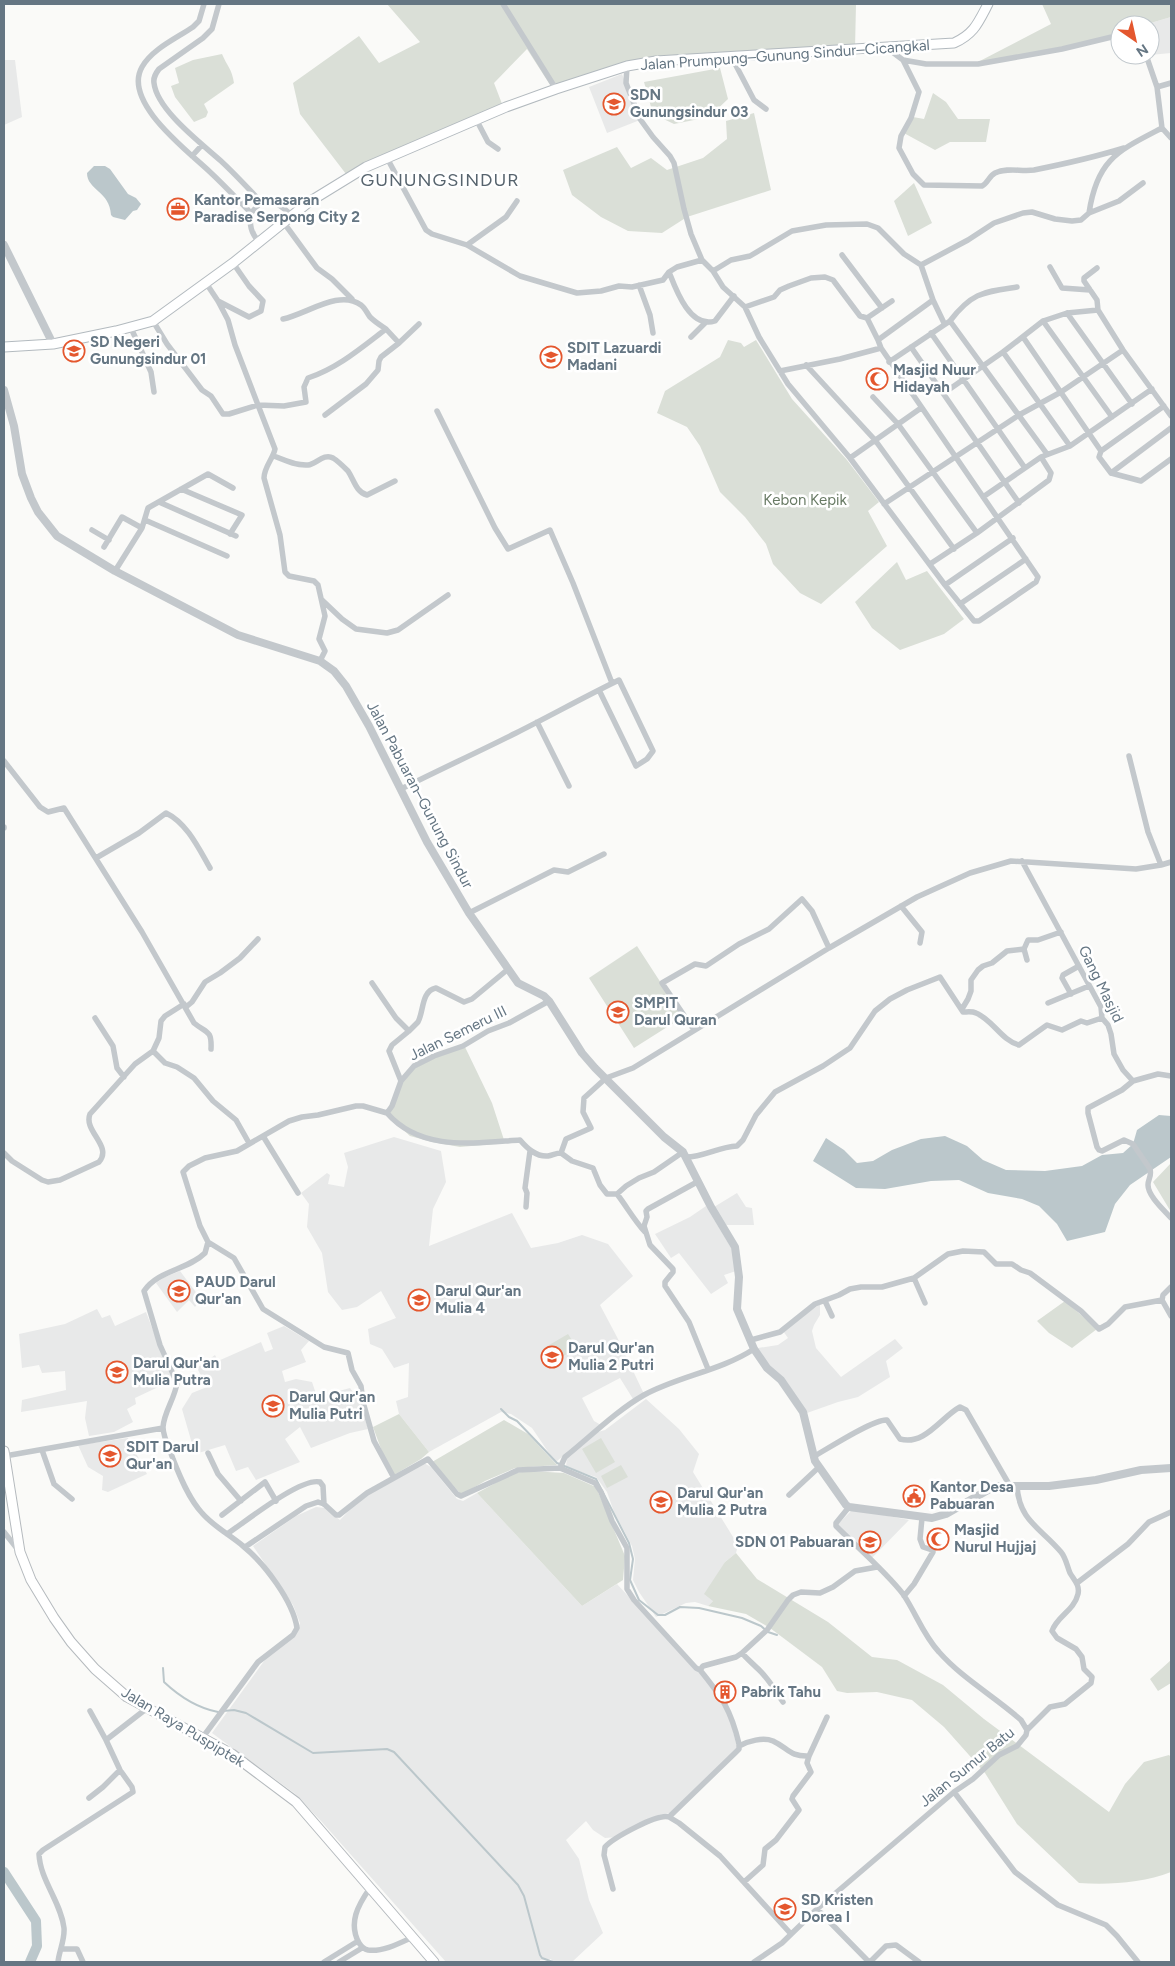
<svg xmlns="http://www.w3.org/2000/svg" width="1175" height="1966" font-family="Figtree,sans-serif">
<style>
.built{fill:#e8e9e9}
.green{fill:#dadfd7}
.water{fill:#bbc7cb}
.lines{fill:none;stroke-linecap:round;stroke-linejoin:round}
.stream{stroke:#bbc7cb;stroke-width:2}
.river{stroke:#bbc7cb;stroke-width:10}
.secondary-casing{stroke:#b3babf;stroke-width:11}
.primary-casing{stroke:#b5babe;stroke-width:11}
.minor{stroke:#c3c8cc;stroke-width:5.5}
.tertiary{stroke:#c3c8cc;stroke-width:8}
.secondary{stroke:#fff;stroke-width:9}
.primary{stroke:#fff;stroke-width:9}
.labels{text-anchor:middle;stroke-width:5;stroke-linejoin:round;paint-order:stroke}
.street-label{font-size:15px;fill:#657683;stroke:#fff}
.poi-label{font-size:15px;font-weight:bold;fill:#657683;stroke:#fff;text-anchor:start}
.park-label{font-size:15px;fill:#687a64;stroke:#fff}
.quarter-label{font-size:18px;letter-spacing:1px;fill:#57646e;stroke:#fff}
</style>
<rect width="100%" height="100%" fill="#fafaf8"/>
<path class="built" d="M1171 17V53L1150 55V25H1144Z
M4 60H15L22 117 4 125Z
M622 74 640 120 607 133 589 87Z
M394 1137 441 1151 446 1182 433 1209 429 1246 512 1213 531 1248 558 1243 582 1235 608 1244 633 1276 600 1305 617 1337 644 1394 633 1399 620 1378 582 1398 594 1421 601 1425 557 1461 553 1459 532 1428 511 1414 501 1412 429 1452 399 1414 396 1401 408 1397 409 1363 394 1368 382 1349 370 1344 368 1329 396 1318 381 1291 357 1307 342 1310 328 1292 322 1253 307 1227 309 1204 301 1193 327 1173 330 1175 328 1184 344 1187 348 1167 344 1153Z
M737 1193 746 1207 752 1208 754 1225H725L714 1207Z
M706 1206 733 1251 736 1271 724 1275 728 1283 711 1294 679 1253 671 1258 655 1234 690 1217Z
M180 1271 201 1299 195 1307 189 1300 177 1312 156 1283 165 1277Z
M820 1304V1315L814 1325 812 1331 816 1348 841 1377 895 1339 903 1348 886 1361 890 1377 858 1397 838 1402 807 1413 787 1382 766 1362 758 1348 778 1345 788 1338 783 1331Z
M97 1309 102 1318 110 1315 115 1326 146 1312 162 1354 173 1380 135 1398 136 1404 127 1409 133 1422 114 1432 89 1436 85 1418 87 1401 21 1412 22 1400 66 1390 65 1371 42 1373 39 1365 22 1368 19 1334 65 1324Z
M284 1326 309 1341 301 1350 306 1362 282 1371 285 1382 296 1379 312 1382 317 1397 350 1388 360 1402 368 1429 350 1433 311 1448 300 1427 285 1439 300 1462 256 1480 248 1467 236 1471 225 1445 195 1454 182 1409 192 1393 207 1387 197 1368 215 1355 218 1361 261 1342 265 1352 273 1349 267 1333Z
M646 1399 679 1429 699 1454 693 1472 738 1545 736 1553 725 1562 713 1601 708 1606 695 1602 686 1603 656 1617 639 1592 633 1580 635 1559 632 1546 614 1512 607 1492 596 1477 566 1467 567 1458 598 1432 605 1430Z
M128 1438 147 1474 108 1492 102 1490 103 1476 88 1467 78 1445Z
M424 1463 431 1467 457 1499 463 1501 477 1493 582 1606 617 1584 714 1689 729 1716 737 1747 735 1750 670 1813 658 1815 617 1837 605 1838 593 1830 586 1821 566 1840 579 1859 589 1900 603 1933 572 1962H553L551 1959 540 1960V1962H446L321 1821 294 1793 212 1733 267 1657 296 1633 300 1623 293 1605 253 1546 296 1516 316 1507 325 1508 340 1520 359 1500Z
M853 1509 909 1520 871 1559 837 1525Z"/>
<path class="green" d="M387 4H856L855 49 632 65 554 91 527 49 494 83 504 109 346 174 300 114 293 83 359 36 379 63 420 42Z
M1042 4H1171V17L1144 25H1120V32L1088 42 976 63 1051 24Z
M222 54C227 66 232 69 234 83L204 104 208 112 206 117 194 122 175 97 171 86 179 83 175 68 193 60Z
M720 68 728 99 709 117 674 124 653 114 644 82Z
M933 93 946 102 958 119H990L986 142H950L935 150 902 132 913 117 924 119Z
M754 113 771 190 687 217 662 233 628 231 601 217 572 195 563 170 617 147 631 168 651 158 667 170 703 158 727 139 726 121Z
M914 183 932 223 908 236 894 201Z
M728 340 741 343 744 347 756 340 792 399 847 460 879 502 868 511 887 546 821 604 800 593 773 564 766 544 745 517 720 492 700 446 687 427 657 413 665 391 720 357Z
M897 562 906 580 927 571 964 619 944 634 900 650 872 628 855 602Z
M637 946 683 1017 634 1048 589 978Z
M465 1047 492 1103 505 1143 460 1147 432 1142 410 1136 390 1118V1104L406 1073 429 1060Z
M1171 1163V1212L1153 1182Z
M1065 1301 1097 1329 1072 1348 1049 1333 1037 1321Z
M568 1334 577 1348 553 1362 544 1348Z
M399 1414 429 1452 421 1459 394 1475 384 1457 373 1427Z
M504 1420 528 1434 557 1465 515 1468 485 1481 465 1493H460L432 1462Z
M601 1438 615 1462 596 1473 582 1449Z
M621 1465 628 1477 607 1488 601 1476Z
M531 1471 564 1473 596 1487 625 1556 623 1580 582 1606 477 1493 514 1473Z
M736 1553 757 1579 828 1622 872 1657 897 1660 943 1685 984 1719 1109 1812 1125 1784 1144 1762 1169 1755 1171 1757V1872C1143 1883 1109 1885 1079 1883L1017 1824 985 1773 944 1727 912 1700 877 1692 847 1693 837 1691 822 1667 770 1628 746 1614 708 1606 713 1601 704 1594 725 1562Z
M1171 1660V1683L1158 1691 1150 1679Z"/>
<path class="water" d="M94 166H105L110 169 128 194 136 198 141 204 137 210 133 211 125 220 113 217 111 215C110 191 87 190 87 173Z
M1159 1115 1171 1116V1157L1130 1185 1115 1204 1105 1232 1067 1241 1057 1224 1039 1206 1022 1199 988 1193 959 1180 931 1181 885 1189 856 1188 813 1161 826 1138 844 1150 857 1163 873 1161 892 1150 921 1139 945 1136 967 1146 983 1160 1006 1170 1045 1171 1082 1166 1102 1155 1123 1153 1133 1144 1137 1130Z"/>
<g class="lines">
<path class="stream" d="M501 1409 509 1417 517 1421 557 1463 596 1479 629 1543 633 1559 630 1580 639 1600 658 1615H665L680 1607 699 1608 742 1618 761 1626 768 1632 777 1635
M163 1668 164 1682C180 1697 197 1708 218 1712
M223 1711 234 1710 246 1713 313 1753 387 1749 394 1752 518 1885 524 1896 540 1955 542 1958 553 1962"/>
<path class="river" d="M4 1872 36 1921 37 1946 30 1962"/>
<g class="secondary-casing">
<path id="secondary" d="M4 347 53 344 116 331 153 321 233 263 309 202 366 167 506 107 556 89 627 66 656 61 954 43C974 34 978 23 988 4"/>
</g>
<g class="primary-casing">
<path id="primary" d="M4 1451 20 1552 31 1580 54 1618 71 1642 95 1669 127 1697 232 1754 296 1802 434 1962"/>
</g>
<path class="minor" d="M204 4 199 21 193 27C177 38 152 49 142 67 122 102 188 151 210 172 224 185 237 199 251 213 249 225 251 233 259 242
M219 4 212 29 203 38 159 69C156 73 153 77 154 83 157 110 201 143 221 161 235 174 248 188 261 202 275 200 282 206 292 216
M503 4 556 89
M887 48 903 60 926 64H978L1062 49 1120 35
M1146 55 1157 87 1162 128 1171 138
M731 56 754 100 766 109
M903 60 919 92 911 118 901 136 899 148 913 174 924 185 982 186C988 183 989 176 995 173 1008 167 1021 172 1034 170 1064 164 1095 157 1124 148
M627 66 626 83 640 119 653 137 670 156 674 163 684 209 691 234 702 260 713 271 723 287 745 307 759 337 788 384 850 458 945 585 974 621H979L1036 582 1038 577 881 348 878 340 933 300
M1157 87 1171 83
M477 121 488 142 498 149
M192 156 202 145
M387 158 426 230 432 234 467 245 520 276 577 293 601 291 619 286 632 287 663 280 669 272 677 267 702 260
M251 213 261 202
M1089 213C1097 159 1118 151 1162 128
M284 223 317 268 332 279 352 299
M467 245 506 217 517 201
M842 255 882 308
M921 265 933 300 944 323
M1050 267 1062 288 1090 290
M1097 268 1084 278V281L1097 300 1098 310 1123 350 1171 416
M713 271 731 260 750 256 792 231 826 225 867 224 878 228 904 254 921 265 968 240 994 223 1023 213 1032 212 1055 219 1072 221 1081 220 1089 213 1119 201 1143 183
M669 272C676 290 690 329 715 321L734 296
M206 283 218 301 228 320 235 345 258 405 284 406 306 402 304 387 308 378C338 368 361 348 386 329L399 343 419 324
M639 285 650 315 653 333
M218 301 249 317 261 311 263 301 249 286 233 263
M745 307 774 297 780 290 789 286 811 278 825 277 833 280 860 316 867 318 892 301
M1067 313 1132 404
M867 318 878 340
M283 319C307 314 339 289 361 305 365 308 367 313 370 317 375 322 380 325 386 329
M153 321 167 344 202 390 211 396 223 414H229L258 405 275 449C273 459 264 467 264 478L280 535 285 572 289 576 314 581 318 585 325 616 319 639 325 651 320 661
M950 321C972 292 984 292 1017 287
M1043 321 1112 417
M131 328 151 372 154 392
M931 333 1025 468
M691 337 706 322
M1023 337 1101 451 1164 406
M911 347 1019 503
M1003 352 1070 446
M889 362 950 321 1047 454
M806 365 875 440 954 549
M780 371 840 359 881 348
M944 393 1003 352 1043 321 1067 313 1098 310
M873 397 898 424 977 533
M437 411 495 528 508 549 550 530 573 583 612 683
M325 415 366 384 378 370 379 361 381 357 399 343
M1101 451 1099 457 1111 473 1171 428
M274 456C284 460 296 466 308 465 316 464 324 453 333 458 338 461 344 467 348 471 354 480 356 492 367 495L395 481
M850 458 921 408
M1111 473 1141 481 1171 459
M181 489 242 515 230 534
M983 497 1041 457 1070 446 1152 389
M159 502 236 536
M884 504 1019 415 1061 392 1123 350
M145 520 227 556
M92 530 109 540
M104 547 122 517 142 528
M930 564 977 533 1049 480 1051 473 1041 457
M115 571 142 528 148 508 208 474 233 488
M945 585 1013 538
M322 600 342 619 356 629 387 633 398 630 448 595
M960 604 1026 559
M537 722 569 786
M1129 756 1148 832 1161 865
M4 761 40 807 48 812 64 808 142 932 194 1023C206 1033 212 1029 211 1049
M401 789C439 770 478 752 516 733 550 716 584 697 619 680L653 751 647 759 636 766 599 690
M4 828V827
M96 858 139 833 166 813C187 823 199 849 210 868
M1022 861 1101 1007 1102 1018 1108 1025 1111 1034 1114 1054 1123 1070 1133 1081 1122 1090 1088 1108V1113L1097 1147 1099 1150 1102 1151 1124 1140 1133 1144 1150 1169C1152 1176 1148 1179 1148 1185 1148 1196 1164 1210 1171 1218
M901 906 922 932 920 943
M469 913 554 870 568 872 604 854
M1027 960 1024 949 1028 940H1038L1061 932
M372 983 396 1018 409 1031C412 1028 415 1025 418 1022 424 1011 421 991 436 988L464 1002 472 999 507 970
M1071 994 1062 978 1063 975 1079 966
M1048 1003 1089 986
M186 1007 192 1002 205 982 220 973 240 958 258 939
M962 1009 968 999 971 991V980L978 970 983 966 992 963 1007 951 1024 949
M95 1018 113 1046 117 1068 124 1077
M694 1030 662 983 695 964 706 966 739 944 769 929 802 899 812 911 829 948
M153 1051 165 1063 177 1067 194 1078 213 1101 236 1120 249 1143
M401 1081 389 1051 392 1045 409 1031
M1133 1081 1158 1074 1171 1076
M387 1113C421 1152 474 1143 520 1140 527 1148 536 1157 548 1156 553 1155 556 1153 561 1153L572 1161 593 1168 600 1185 607 1194H617L626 1186 639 1178 654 1172 683 1152
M263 1136 298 1193
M4 1153 12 1161 42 1180 48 1182 60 1180 99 1162C113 1146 83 1131 90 1114L135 1064 153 1051 159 1038 161 1021 165 1016 184 1004
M561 1153 566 1139 591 1128 583 1112 584 1098 606 1078 633 1068 829 948 917 897 970 873 1011 861 1136 869 1161 865 1171 862
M686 1157C704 1157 718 1147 737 1146L743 1140 756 1115 775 1092 823 1066 850 1048 875 1011 890 999 907 990 940 977 963 1012C967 1012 972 1011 976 1013 993 1020 1001 1040 1019 1045L1047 1025 1062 1030 1081 1021 1087 1023 1102 1018
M697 1182 648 1209 646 1211 647 1217 644 1226 650 1245 673 1269V1272L665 1282V1286L689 1322 708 1369
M617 1194C627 1207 634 1220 645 1232
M526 1207 527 1193 525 1188 530 1151
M208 1242 234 1258 263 1309 324 1347 348 1353 352 1370 361 1386 363 1402 374 1441 394 1478
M914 1278 925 1303
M1171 1287 1163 1295 1162 1300 1171 1316
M825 1301 832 1316
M751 1340 780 1332 815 1304 839 1295 850 1289 861 1287H882L914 1278 948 1254 963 1251 984 1252 996 1264H1012L1021 1270 1030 1273 1081 1311 1099 1329 1108 1324 1125 1307 1162 1300
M42 1450 54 1484 72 1499
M208 1453 218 1474 241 1501
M5 1456 163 1428
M813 1457C827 1449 875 1418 887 1420L900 1439C925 1446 941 1417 960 1407L966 1410 1010 1486
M560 1468 565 1457C590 1437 616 1411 644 1395 679 1376 720 1371 754 1349
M1017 1486C1019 1521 1041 1528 1061 1552 1066 1558 1067 1566 1070 1573 1074 1580 1080 1585 1078 1594 1074 1611 1057 1616 1052 1631L1057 1638 1076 1649 1082 1657 1084 1669 1092 1677 1091 1683 1065 1704 1050 1707 1027 1730
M789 1495 818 1468
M324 1504 336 1515H339L367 1493 428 1459 457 1494 461 1496 518 1470 560 1468 595 1483 601 1492 612 1521 627 1548V1589L634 1600 696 1668 700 1670C722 1697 731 1710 739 1744V1749L735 1753 669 1817 679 1823 720 1856 791 1934
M222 1515 265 1482 276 1501
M4 1532 19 1551
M227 1534C245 1522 301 1477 320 1482L323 1486 324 1504
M245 1547 306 1506 318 1502 324 1504
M1077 1583 1128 1544 1149 1522 1171 1512
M904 1596 914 1584 933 1552 932 1550 923 1547 920 1539 922 1518
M742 1653C747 1659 751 1662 756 1667 767 1676 775 1690 783 1702
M700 1670 703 1666 736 1657 742 1653 767 1630 788 1600 793 1595 801 1592 820 1593 833 1587 855 1571 877 1567
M90 1711 106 1740
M203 1737 258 1662 293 1635 297 1628C293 1601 264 1563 243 1546 230 1535 213 1526 202 1513 189 1499 180 1477 173 1459 170 1450 163 1437 163 1427 164 1412 175 1398 177 1383L160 1345 144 1291C158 1270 188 1270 205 1253L208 1242 200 1226 183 1172 189 1166 205 1158 237 1151 289 1121 302 1117 318 1115 356 1106H363L387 1113 392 1106 401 1081 414 1066 434 1056 463 1046 488 1031 509 1023 549 1001
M739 1746C748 1741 763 1737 773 1741 788 1748 790 1757 809 1756
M954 1792 1015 1872 1058 1905 1106 1925 1117 1936 1138 1962
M89 1798 103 1787 120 1770
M744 1882 763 1865 765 1849 776 1840 799 1810 792 1799 793 1796 811 1772 807 1763 809 1756 827 1717
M370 1888C358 1905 348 1923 359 1943 361 1946 363 1949 368 1950 383 1952 400 1943 413 1937
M613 1889 604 1855 605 1847C613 1838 658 1813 669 1817
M817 1909 869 1962
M61 1949H77L83 1962
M58 1962C59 1951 65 1940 64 1928 61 1902 40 1880 39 1854L43 1850 133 1792 132 1787 120 1770 106 1740 146 1709
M324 1962 358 1941
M339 1962 362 1948
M754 1962 782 1943 817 1909 954 1792 973 1779 999 1755 1017 1746 1026 1735 1027 1730 1021 1720C994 1696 963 1679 939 1652 923 1635 916 1613 903 1594 886 1572 857 1547 836 1526V1523L849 1507
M870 1962 886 1946 896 1945 919 1962"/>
<path class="tertiary" d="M4 245 53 344
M4 390 14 426 22 474 31 498 38 512 57 536 115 571 238 635 320 661 334 671 346 686 369 726 427 842 469 913 518 983 544 996 549 1001 582 1053 595 1068 664 1137 683 1152 711 1207 735 1247 739 1277 737 1309 754 1349 767 1368 781 1380 803 1412 815 1461 846 1505 849 1507 932 1518 946 1514 995 1486H1049L1096 1480 1141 1470 1171 1468"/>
<use href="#secondary" class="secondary"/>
<use href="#primary" class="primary"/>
</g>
<defs>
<g id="school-ring" transform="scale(1.125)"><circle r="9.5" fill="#fff" stroke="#e4572e" stroke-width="1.5"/><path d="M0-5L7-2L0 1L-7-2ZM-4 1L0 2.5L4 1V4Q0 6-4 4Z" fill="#e4572e"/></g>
<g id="office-ring" transform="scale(1.125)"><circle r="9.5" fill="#fff" stroke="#e4572e" stroke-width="1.5"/><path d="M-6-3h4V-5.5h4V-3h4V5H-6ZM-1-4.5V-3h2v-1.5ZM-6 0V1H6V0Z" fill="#e4572e"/></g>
<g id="mosque-ring" transform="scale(1.125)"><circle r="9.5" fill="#fff" stroke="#e4572e" stroke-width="1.5"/><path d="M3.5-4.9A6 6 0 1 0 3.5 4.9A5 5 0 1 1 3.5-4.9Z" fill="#e4572e"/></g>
<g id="civic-ring" transform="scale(1.125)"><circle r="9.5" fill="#fff" stroke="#e4572e" stroke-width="1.5"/><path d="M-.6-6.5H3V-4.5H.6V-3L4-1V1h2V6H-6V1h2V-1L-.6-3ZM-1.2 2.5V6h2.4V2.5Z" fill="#e4572e"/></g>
<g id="building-ring" transform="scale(1.125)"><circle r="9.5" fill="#fff" stroke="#e4572e" stroke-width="1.5"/><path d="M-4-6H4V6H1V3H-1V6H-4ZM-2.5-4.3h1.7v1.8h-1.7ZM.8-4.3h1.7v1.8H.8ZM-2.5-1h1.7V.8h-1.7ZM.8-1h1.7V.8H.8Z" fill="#e4572e"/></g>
</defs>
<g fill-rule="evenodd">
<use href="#school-ring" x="614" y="104"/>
<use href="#office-ring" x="178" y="209"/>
<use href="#school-ring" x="74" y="351"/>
<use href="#school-ring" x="551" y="357"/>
<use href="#mosque-ring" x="877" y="379"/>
<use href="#school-ring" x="618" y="1012"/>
<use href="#school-ring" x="179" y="1291"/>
<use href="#school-ring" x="419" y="1300"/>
<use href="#school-ring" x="552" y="1357"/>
<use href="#school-ring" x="117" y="1372"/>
<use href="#school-ring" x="273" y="1406"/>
<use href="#school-ring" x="110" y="1456"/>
<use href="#civic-ring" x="914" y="1496"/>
<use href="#school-ring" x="661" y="1502"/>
<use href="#mosque-ring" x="938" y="1539"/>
<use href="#school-ring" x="870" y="1542"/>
<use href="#building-ring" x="725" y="1692"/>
<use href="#school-ring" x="785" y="1909"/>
</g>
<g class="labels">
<g class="street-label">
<text transform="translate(785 55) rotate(-4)" y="5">Jalan Prumpung–Gunung Sindur–Cicangkal</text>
<text transform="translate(420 795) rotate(62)" y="5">Jalan Pabuaran–Gunung Sindur</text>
<text transform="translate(1101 984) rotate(64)" y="5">Gang Masjid</text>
<text transform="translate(458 1033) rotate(-26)" y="5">Jalan Semeru III</text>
<text transform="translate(183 1727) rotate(31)" y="5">Jalan Raya Puspiptek</text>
<text transform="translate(967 1767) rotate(-39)" y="5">Jalan Sumur Batu</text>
</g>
<g class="poi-label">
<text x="630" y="100">SDN<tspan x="630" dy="17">Gunungsindur 03</tspan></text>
<text x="194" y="205">Kantor Pemasaran<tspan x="194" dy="17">Paradise Serpong City 2</tspan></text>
<text x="90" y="347">SD Negeri<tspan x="90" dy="17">Gunungsindur 01</tspan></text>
<text x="567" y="353">SDIT Lazuardi<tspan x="567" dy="17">Madani</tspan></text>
<text x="893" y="375">Masjid Nuur<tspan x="893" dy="17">Hidayah</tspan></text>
<text x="634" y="1008">SMPIT<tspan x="634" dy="17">Darul Quran</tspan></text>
<text x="195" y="1287">PAUD Darul<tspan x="195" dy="17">Qur'an</tspan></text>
<text x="435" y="1296">Darul Qur'an<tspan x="435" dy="17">Mulia 4</tspan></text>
<text x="568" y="1353">Darul Qur'an<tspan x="568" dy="17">Mulia 2 Putri</tspan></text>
<text x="133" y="1368">Darul Qur'an<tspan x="133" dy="17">Mulia Putra</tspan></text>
<text x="289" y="1402">Darul Qur'an<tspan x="289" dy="17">Mulia Putri</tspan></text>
<text x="126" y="1452">SDIT Darul<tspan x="126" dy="17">Qur'an</tspan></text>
<text x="930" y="1492">Kantor Desa<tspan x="930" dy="17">Pabuaran</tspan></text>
<text x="677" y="1498">Darul Qur'an<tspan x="677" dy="17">Mulia 2 Putra</tspan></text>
<text x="954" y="1535">Masjid<tspan x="954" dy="17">Nurul Hujjaj</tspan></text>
<text x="854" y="1547" text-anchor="end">SDN 01 Pabuaran</text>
<text x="741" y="1697">Pabrik Tahu</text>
<text x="801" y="1905">SD Kristen<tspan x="801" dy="17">Dorea I</tspan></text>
</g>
<g class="park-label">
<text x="805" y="505">Kebon Kepik</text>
</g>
<g class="quarter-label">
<text x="440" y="186">GUNUNGSINDUR</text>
</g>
</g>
<rect width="1175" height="1966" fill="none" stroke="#657683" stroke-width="10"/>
<g transform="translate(1135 40) rotate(146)"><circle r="24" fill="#ffffff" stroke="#c1c8cd"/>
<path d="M0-4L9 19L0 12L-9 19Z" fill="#e4572e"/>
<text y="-8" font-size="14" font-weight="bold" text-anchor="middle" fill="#657683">N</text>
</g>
</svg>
